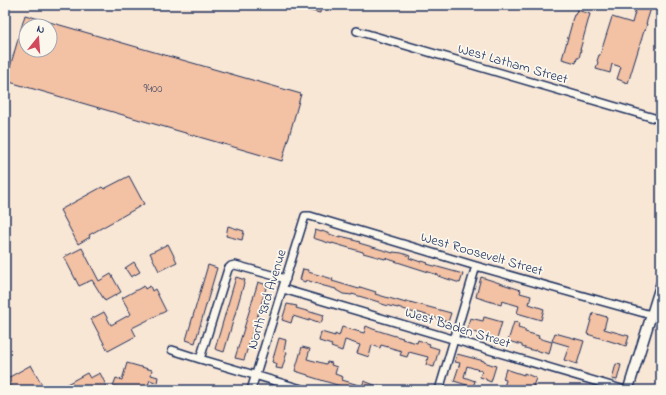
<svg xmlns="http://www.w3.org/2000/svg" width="666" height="395" font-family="'Indie Flower',sans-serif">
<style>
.building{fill:#f3c1a3;stroke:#1b2f5e;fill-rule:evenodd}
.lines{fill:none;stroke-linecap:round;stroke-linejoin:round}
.minor-casing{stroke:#1b2f5e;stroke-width:10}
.major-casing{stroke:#1b2f5e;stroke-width:12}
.minor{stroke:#fbf7ec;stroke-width:7}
.major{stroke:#fbf7ec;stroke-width:9}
.labels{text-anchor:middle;stroke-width:3.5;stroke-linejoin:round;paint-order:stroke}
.number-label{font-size:12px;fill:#51546f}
.street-label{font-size:14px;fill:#1b2f5e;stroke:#fbf7ec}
</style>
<rect width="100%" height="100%" fill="#f9e7d6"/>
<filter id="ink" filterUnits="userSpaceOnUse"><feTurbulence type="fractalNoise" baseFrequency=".025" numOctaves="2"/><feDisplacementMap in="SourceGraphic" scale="8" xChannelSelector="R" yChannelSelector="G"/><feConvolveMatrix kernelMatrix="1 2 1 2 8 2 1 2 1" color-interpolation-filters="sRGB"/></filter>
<g filter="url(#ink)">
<path class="building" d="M295 5H321L320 13 294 7Z
M637 5H652L646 24H647L645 31H644L628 83 617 79 621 67 612 64 610 73 596 69 598 62 597 61 599 55H600L612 17 632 23Z
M577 10 590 14 580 50H581L579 58H577L576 63 562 59 572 23H571L574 15H575Z
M25 15 301 94 282 161 6 81ZM26 26H50V50H26Z
M129 176 144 204 89 235 90 237 78 244 60 210 102 187 104 189Z
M228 226 244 231 242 240 226 236Z
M315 230 322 232V231L340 238V236L353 239V240L360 242 359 243 393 253V252L402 253 410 256 409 258 421 262 422 261 428 263 427 264 463 274 460 283 438 276V275L413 267 385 258V259L363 253V252L332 243V244L313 238Z
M168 244 177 262 159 271 150 253Z
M82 248 99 281 111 274 121 292 105 301 92 280 79 286 64 257Z
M134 262 140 272 131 277 125 268Z
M208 265 217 268 195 343 186 340Z
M303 269 308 270V272L333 279 332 281 359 289 360 287 376 292 375 294 406 303V301L451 313 448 322 420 313 414 312V313L398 307V308L385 305 379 303V302L352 294V295L343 294 336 290V289L324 286 306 280 305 282 300 280Z
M236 277 245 280 224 352 215 349Z
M481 277 521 290 520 293 531 296 529 304 544 309 541 320 517 313 519 306 502 301 501 305 476 297Z
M258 282 267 285 244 360 235 358Z
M144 286 145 289 150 286 152 291 155 289 166 311 132 328 136 336 108 351 91 319 104 312 111 325 131 314 122 298Z
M287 304 297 306 296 308 314 313V312L324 315 321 323 309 319V321L293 316 291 323 282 320Z
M593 313 607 317 604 329 629 336 626 346 587 334Z
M484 317 502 322 497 339 467 330 470 318 483 321Z
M514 322 519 323 518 328 525 330V332L539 336 538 338 552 342 549 354 535 350V351L522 347V345L508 341Z
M366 326 373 329 392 335 403 338 402 339 417 343 418 340 430 344 429 346 439 349 434 367 426 365 428 357 409 352 407 357 400 355 402 351 381 345 380 348 372 345 369 357 357 353 360 345 345 340 342 351 331 347 332 345 319 341 321 332 335 336V334L339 336 342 327 364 333Z
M555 333 584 341 577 364 564 360 569 346 552 341Z
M279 338 286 340 284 351 287 352 282 369 276 368 277 364 272 362Z
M302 347 310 349 307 359 326 364 327 362 332 363 331 365 337 367 335 374 343 377 342 380 362 386 364 381 377 386 378 385 391 389V390H353L308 376V375L295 371Z
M457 354 484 361V362L496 366 491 382 486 380V379L480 377 482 371 467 366 464 377 475 381 473 387 454 381 460 363 455 362Z
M127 363 152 370 151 375 158 377 157 383 150 380 146 390H119L120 388 113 386 116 378 122 380Z
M616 364 621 365 617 380 612 379Z
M31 365 45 390H12L6 379Z
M506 369 524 375V373L536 378 532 389 528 387 527 390H513L504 387 506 380 503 379Z
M87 373 90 378 100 373 107 387 101 390H56Z"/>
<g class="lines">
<g class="minor-casing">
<path id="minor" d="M357 31 661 120
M283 289 625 390
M172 350 200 359 305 390
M200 359 228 269 231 266 235 265 286 279
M251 390 305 216H310L476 266 651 315
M439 390 476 266"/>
</g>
<g class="major-casing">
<path id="major" d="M628 390 661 284"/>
</g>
<use href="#minor" class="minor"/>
<use href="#major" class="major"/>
</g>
</g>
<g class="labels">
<g class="number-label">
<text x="153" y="92">9400</text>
</g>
<g class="street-label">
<text transform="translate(513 63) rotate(16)" y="5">West Latham Street</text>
<text transform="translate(482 253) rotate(16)" y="5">West Roosevelt Street</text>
<text transform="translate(266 299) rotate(-73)" y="5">North 93rd Avenue</text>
<text transform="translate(458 327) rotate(17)" y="5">West Baden Street</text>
</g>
</g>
<rect width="666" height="395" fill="none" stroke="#fbf7ec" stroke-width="20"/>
<rect x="10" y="10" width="646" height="375" fill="none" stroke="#1b2f5e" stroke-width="1.5" filter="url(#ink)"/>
<g transform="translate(38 38) rotate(17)"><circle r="19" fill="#fbf7ec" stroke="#a1a7b3"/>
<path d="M0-3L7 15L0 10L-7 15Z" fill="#d1495b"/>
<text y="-6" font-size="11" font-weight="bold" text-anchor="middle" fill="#1b2f5e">N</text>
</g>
</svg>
